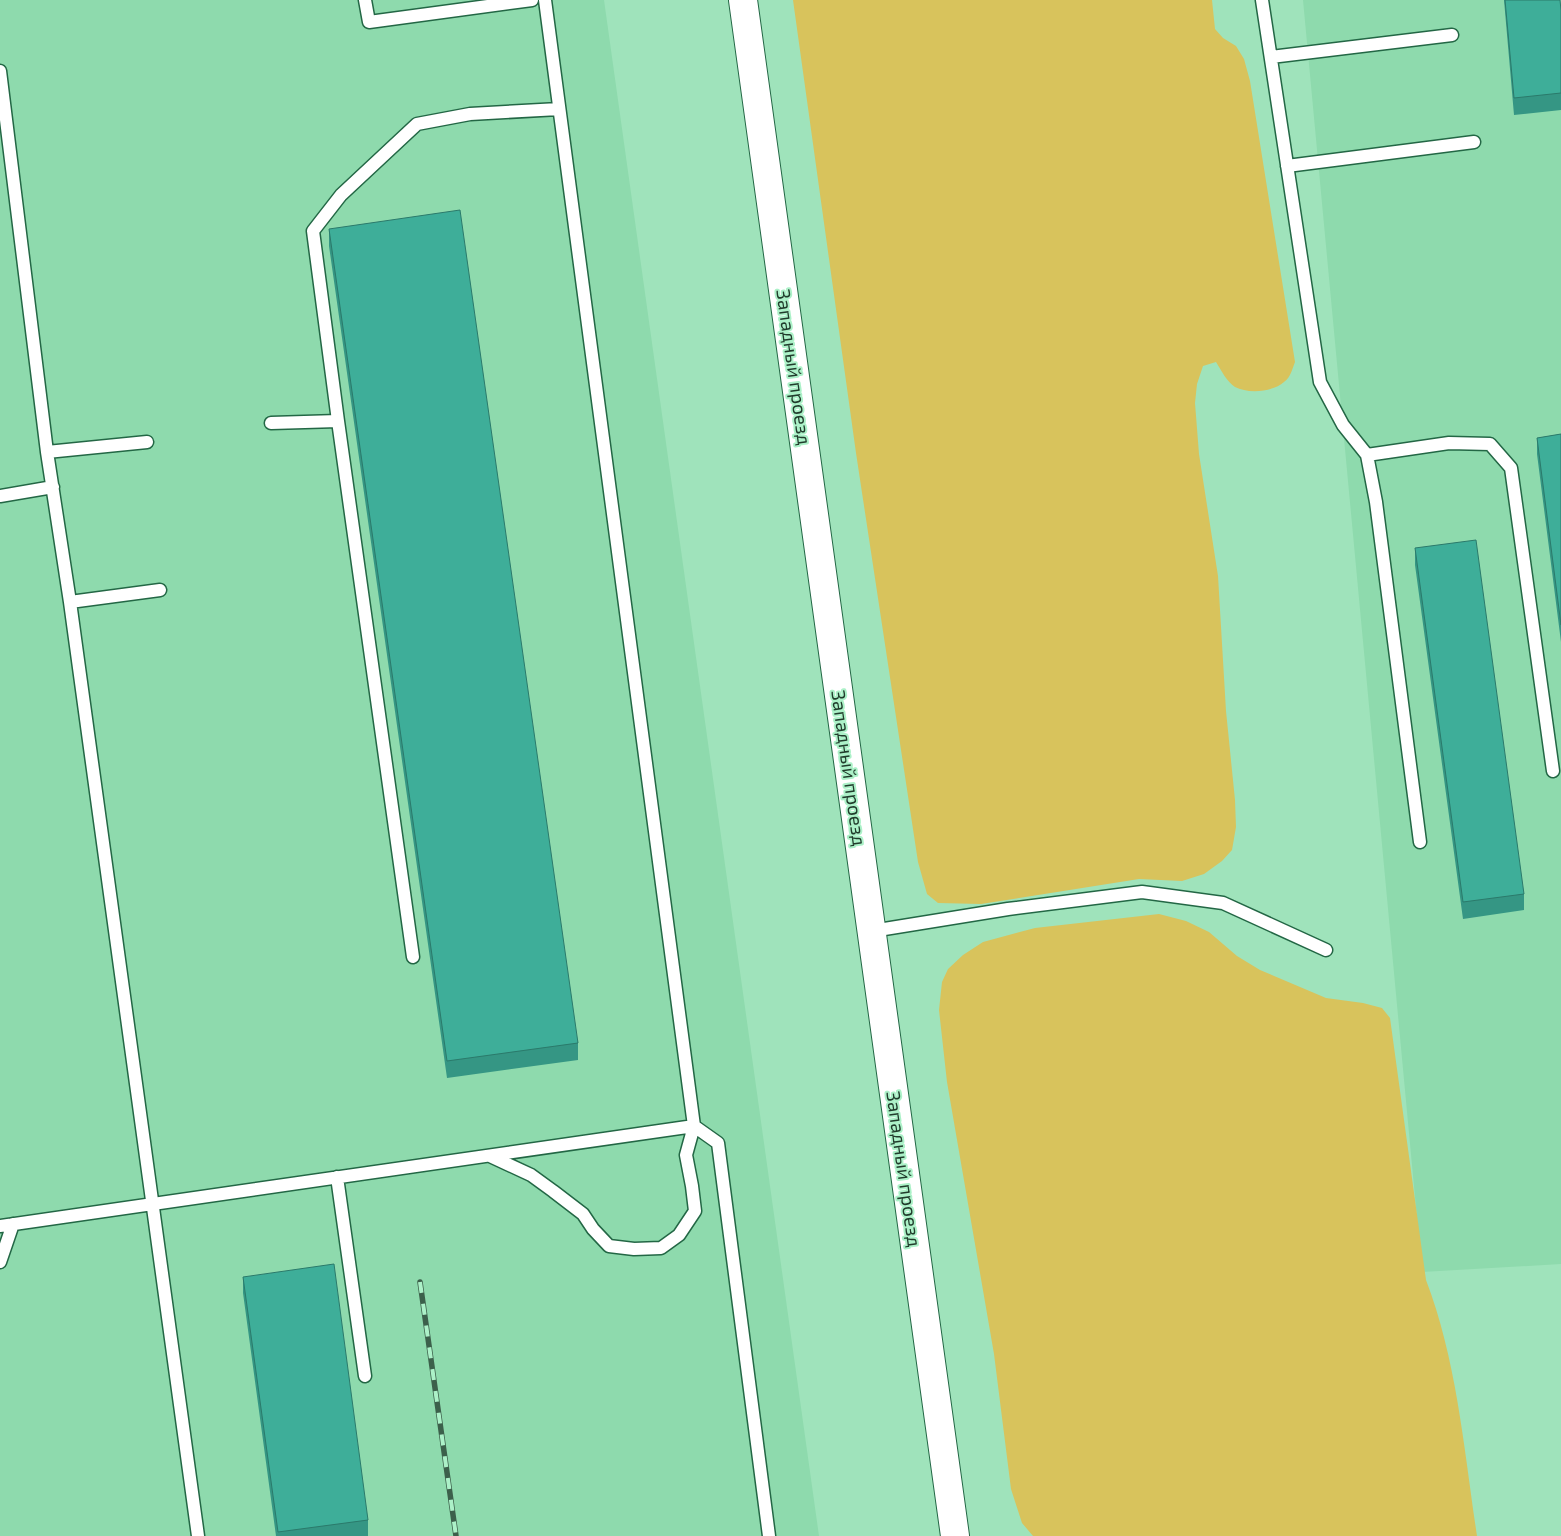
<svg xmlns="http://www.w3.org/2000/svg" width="1561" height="1536" font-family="'Exo 2',sans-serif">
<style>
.built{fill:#8edaad}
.green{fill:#d8c35c}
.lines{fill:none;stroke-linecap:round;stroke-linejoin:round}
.service-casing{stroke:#236745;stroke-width:15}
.primary-casing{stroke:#236745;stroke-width:30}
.service{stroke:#fff;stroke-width:12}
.primary{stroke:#fff;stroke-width:28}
.rail-casing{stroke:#3c604b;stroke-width:5.5}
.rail{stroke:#acf1c8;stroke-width:4;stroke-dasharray:11;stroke-linecap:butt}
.wall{fill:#359684}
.building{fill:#3eae99;stroke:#2b7a6b}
.labels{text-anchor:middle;stroke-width:4;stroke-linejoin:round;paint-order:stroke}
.street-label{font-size:19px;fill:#213c2c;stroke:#acf1c8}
</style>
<rect width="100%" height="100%" fill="#9fe3bb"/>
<path class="built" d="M0 0H604L819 1536H0Z
M1303 0H1561V1264L1422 1272Z"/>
<path class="green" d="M793 0H1212L1215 29 1223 38 1236 46 1244 59 1250 81 1295 362C1292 369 1291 377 1284 382 1273 392 1248 394 1235 387 1227 382 1221 370 1216 362L1203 366 1197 384 1195 403 1199 454 1218 576 1226 711 1235 800 1236 827 1232 850 1222 861 1204 874 1182 881 1139 879 981 904 938 903 927 894 918 862 856 453Z
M1159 914 1186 921 1209 932 1237 956 1260 970 1326 998 1363 1003 1382 1008 1390 1018 1426 1280C1457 1361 1464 1450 1477 1536H1033L1022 1523 1011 1489 994 1354 947 1082 939 1010 942 982 948 969 963 955 983 942 1035 928Z"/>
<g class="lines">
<g class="service-casing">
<path id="service" d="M365 0 369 22 532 0
M1262 0 1320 382 1343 425 1367 455 1376 502 1420 842
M1271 57 1452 35
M0 71 47 452 70 602 198 1536
M1287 166 1474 142
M271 423 338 421
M47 452 147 442
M1367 455 1449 443 1490 444 1511 468 1553 771
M0 496 53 487
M70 602 160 590
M872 931 1008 909 1142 892 1223 903 1326 950
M413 957 338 421 313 231 341 195 417 124 470 114 559 109
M490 1156 531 1175 553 1191 583 1214 593 1229 609 1246 634 1249 661 1248 679 1235 695 1211 692 1186 686 1155 694 1126 545 0
M337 1177 365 1376
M0 1226 694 1126 718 1143 769 1536
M0 1262 13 1224"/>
</g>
<g class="primary-casing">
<path id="primary" d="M743 0 955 1536"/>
</g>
<use href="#service" class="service"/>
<use href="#primary" class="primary"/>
<g class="rail-casing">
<path id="rail" d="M420 1282 456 1536"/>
</g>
<use href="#rail" class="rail"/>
</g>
<path class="wall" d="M1504 0H1560L1561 10V110L1514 115Z
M329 229 578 1043V1060L447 1078 329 246Z
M1561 434V642L1537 454V438Z
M1415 548 1524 894V910L1463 919 1415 565Z
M243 1277 368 1520V1536H276L243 1293Z"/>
<path class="building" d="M1505 0H1560L1561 10V93L1514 98Z
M460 210 578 1043 447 1061 329 229Z
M1561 434V625L1537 438Z
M1476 540 1524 894 1463 902 1415 548Z
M334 1264 368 1520 278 1532 243 1277Z"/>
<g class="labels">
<g class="street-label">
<text transform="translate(794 367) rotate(82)" y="7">Западный проезд</text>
<text transform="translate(849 768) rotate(82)" y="7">Западный проезд</text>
<text transform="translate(904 1169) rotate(82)" y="7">Западный проезд</text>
</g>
</g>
</svg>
